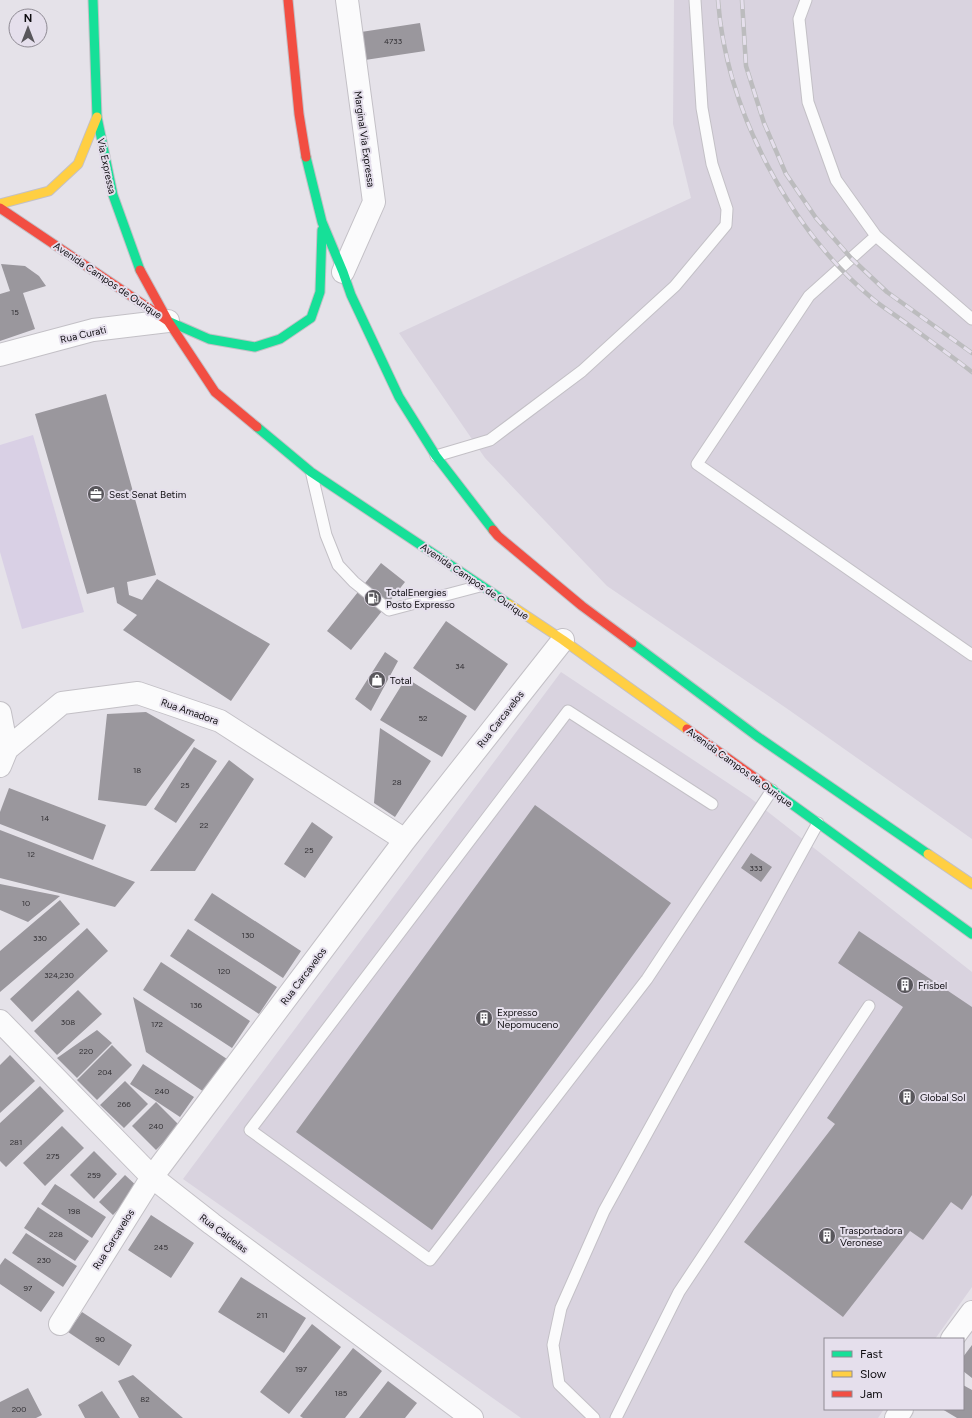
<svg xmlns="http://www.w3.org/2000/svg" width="972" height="1418" font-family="Figtree,sans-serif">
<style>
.built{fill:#d9d3df}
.green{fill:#d9d0e5}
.building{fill:#9a979d}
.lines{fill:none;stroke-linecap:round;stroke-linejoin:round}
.lane-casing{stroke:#c3c0c6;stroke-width:13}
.street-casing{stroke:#c3c0c6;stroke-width:24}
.fast-casing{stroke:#c3c0c6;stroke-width:11}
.slow-casing{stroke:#c3c0c6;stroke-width:11}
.jam-casing{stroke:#c3c0c6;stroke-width:11}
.lane{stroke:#fbfbfc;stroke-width:11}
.street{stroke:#fbfbfc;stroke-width:22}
.fast{stroke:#16e098;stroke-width:9}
.slow{stroke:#ffcf43;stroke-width:9}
.jam{stroke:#f24e42;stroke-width:9}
.rail-casing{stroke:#bcbcbe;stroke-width:4.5}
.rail{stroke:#e5dfec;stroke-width:3;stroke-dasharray:9;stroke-linecap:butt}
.labels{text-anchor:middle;stroke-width:4;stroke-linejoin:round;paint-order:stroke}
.number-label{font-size:8px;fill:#312f33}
.street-label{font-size:10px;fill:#0e0c10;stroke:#e5dfec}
.poi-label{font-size:10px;fill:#0e0c10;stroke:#e5dfec;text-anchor:start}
</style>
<rect width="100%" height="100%" fill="#e5e2e9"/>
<path class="built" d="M674 0H972V839L789 710 607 586 485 458 399 333 691 198 673 124Z
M561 672 749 797 972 972V1287L935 1339H825V1409H884L878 1418H521L183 1179Z"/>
<path class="green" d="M33 435 84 612 22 629 0 552V445Z"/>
<path class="building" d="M420 23 425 51 365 60 361 32Z
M1 264 25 266 39 276 46 286 23 293 35 329 0 341V294L10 291Z
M106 394 156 575 127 582 129 595 142 600 157 579 270 644 231 701 123 630 137 615 117 603 114 587 87 594 35 414Z
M381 563 405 582 351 650 327 631Z
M446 621 508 664 475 711 413 668Z
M385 652 398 661 371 711 355 699Z
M406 678 467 716 442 757 380 720Z
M146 712 195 740 146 806 98 800 107 714Z
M380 728 431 761 395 817 374 803Z
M194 747 217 761 176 823 154 809Z
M229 760 254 779 195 871H150Z
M9 788 106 825 93 860 0 824V812Z
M535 805 671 903 432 1230 296 1132Z
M312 822 333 837 305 878 284 864Z
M0 830 135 882 115 907 0 878Z
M751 853 772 867 761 882 741 868Z
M0 884 60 896 28 922 0 910Z
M212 893 301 951 283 978 194 920Z
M60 900 80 924 0 992V951Z
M87 928 108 951 32 1022 10 999Z
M188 929 277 987 259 1014 170 956Z
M859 931 972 1007V1195L962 1210 951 1202 923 1240 910 1231 843 1317 744 1242 835 1124 827 1118 903 1007 838 963Z
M161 962 250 1021 232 1048 143 990Z
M78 990 102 1014 57 1055 34 1031Z
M133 997 227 1059 204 1092 146 1052Z
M97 1030 112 1043 77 1078 57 1058Z
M112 1045 132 1065 97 1100 77 1080Z
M10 1055 35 1081 0 1113V1065Z
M143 1064 194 1097 180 1117 130 1084Z
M125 1081 148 1104 124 1128 100 1105Z
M40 1086 64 1111 6 1167 0 1161V1123Z
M156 1102 180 1126 156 1150 132 1126Z
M62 1126 84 1148 45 1186 23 1163Z
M94 1151 117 1174 94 1199 70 1175Z
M125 1175 139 1188 113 1215 99 1202Z
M55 1184 106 1217 92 1238 41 1204Z
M38 1207 89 1241 75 1261 24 1228Z
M151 1215 194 1243 171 1278 128 1250Z
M26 1233 77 1266 63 1287 12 1253Z
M5 1258 55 1292 41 1312 0 1284V1265Z
M241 1277 306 1318 284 1353 218 1312Z
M82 1312 132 1345 119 1366 68 1332Z
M312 1324 341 1347 289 1414 260 1392Z
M972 1345V1378L963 1371V1357Z
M353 1348 382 1371 345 1418H303L300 1416Z
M133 1375 183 1418H139L118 1381Z
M388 1381 417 1403 405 1418H359Z
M963 1385 972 1390V1418H957L942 1409H963Z
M28 1388 42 1415 36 1418H0V1402Z
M102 1391 120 1418H85L78 1405Z"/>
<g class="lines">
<g class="lane-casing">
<path id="lane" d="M806 0 799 19 808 102 836 180 876 236 972 319
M876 236 809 296 697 464 972 655
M436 456 490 440 582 371 675 286 726 225 727 209 712 164 702 108 695 0
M312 475 326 535 338 565 354 582 389 610 480 586
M712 804 568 711 250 1130 430 1260 647 979 772 790
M594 1418 559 1384 553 1345 561 1308 604 1211 818 823
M616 1418 679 1292 869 1006"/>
</g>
<g class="street-casing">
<path id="street" d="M343 272 374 202 347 0
M0 355 93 330 168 321
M0 713 7 749 0 766
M7 749 62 703 138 693 220 721 405 840
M0 1021 152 1177 212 1224 472 1418
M60 1324 152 1177 405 840 563 640
M952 1339 972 1312
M896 1418 902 1409"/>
</g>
<g class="fast-casing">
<path id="fast" d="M93 0 97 117 113 195 140 270
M306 157 322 222 343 272 351 295 399 397 436 456 493 530
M168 321 209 339 255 347 280 339 311 318 320 292 322 230
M257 427 311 472 509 604
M632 643 758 737 928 854
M768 787 972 934"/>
</g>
<g class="slow-casing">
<path id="slow" d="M0 204 49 191 78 164 97 117
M509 604 563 640 687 729
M928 854 972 884"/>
</g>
<g class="jam-casing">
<path id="jam" d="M288 0 299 114 306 157
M0 208 168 321
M140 270 168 321 215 392 257 427
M493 530 498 536 582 606 632 643
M687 729 768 787"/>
</g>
<use href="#lane" class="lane"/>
<use href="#street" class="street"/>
<use href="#fast" class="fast"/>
<use href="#slow" class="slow"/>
<use href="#jam" class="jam"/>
<g class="rail-casing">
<path id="rail" d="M718 0C726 110 789 229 874 300 884 308 895 315 906 323 928 339 950 355 972 372
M742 0 746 66 764 123 786 174 816 218 851 258 887 292 972 353"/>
</g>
<use href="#rail" class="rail"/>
</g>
<defs>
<g id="office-disc" transform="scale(0.9)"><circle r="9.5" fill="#59575c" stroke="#e5dfec"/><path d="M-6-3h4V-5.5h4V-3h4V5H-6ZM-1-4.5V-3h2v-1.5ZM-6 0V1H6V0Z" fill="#fff"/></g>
<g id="fuel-disc" transform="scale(0.9)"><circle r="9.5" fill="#59575c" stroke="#e5dfec"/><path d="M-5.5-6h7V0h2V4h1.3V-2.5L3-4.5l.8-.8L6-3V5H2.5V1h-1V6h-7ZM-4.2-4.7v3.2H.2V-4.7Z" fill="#fff"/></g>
<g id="shop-disc" transform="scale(0.9)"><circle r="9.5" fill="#59575c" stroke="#e5dfec"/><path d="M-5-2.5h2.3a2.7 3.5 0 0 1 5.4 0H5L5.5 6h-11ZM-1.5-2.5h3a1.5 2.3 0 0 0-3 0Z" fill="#fff"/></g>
<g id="building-disc" transform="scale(0.9)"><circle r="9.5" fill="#59575c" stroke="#e5dfec"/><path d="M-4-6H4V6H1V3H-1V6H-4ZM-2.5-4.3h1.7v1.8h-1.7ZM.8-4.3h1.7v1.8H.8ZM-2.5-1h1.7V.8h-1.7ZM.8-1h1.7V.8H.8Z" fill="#fff"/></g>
</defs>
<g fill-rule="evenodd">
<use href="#office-disc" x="96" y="494"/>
<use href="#fuel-disc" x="373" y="598"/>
<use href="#shop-disc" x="377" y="680"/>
<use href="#building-disc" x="905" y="985"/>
<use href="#building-disc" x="484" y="1018"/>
<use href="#building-disc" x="907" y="1097"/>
<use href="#building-disc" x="827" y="1236"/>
</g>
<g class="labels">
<g class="number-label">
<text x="393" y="44">4733</text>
<text x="15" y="315">15</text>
<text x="460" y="669">34</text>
<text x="423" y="721">52</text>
<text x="137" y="773">18</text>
<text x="397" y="785">28</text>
<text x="185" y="788">25</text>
<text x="45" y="821">14</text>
<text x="204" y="828">22</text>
<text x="309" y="853">25</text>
<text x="31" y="857">12</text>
<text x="756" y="871">333</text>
<text x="26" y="906">10</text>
<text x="248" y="938">130</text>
<text x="40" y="941">330</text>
<text x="224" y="974">120</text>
<text x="59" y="978">324,230</text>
<text x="196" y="1008">136</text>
<text x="68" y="1025">308</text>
<text x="157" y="1027">172</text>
<text x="86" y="1054">220</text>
<text x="105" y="1075">204</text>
<text x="162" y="1094">240</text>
<text x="124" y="1107">266</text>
<text x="156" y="1129">240</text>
<text x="16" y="1145">281</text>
<text x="53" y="1159">275</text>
<text x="94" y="1178">259</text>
<text x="74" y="1214">198</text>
<text x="56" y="1237">228</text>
<text x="161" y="1250">245</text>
<text x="44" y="1263">230</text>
<text x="28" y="1291">97</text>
<text x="262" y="1318">211</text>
<text x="100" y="1342">90</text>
<text x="301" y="1372">197</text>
<text x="341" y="1396">185</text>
<text x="145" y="1402">82</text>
<text x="19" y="1412">200</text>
</g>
<g class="street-label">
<text transform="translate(365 139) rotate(82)" y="4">Marginal Via Expressa</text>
<text transform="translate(107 166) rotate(78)" y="4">Via Expressa</text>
<text transform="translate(108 280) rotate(34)" y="4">Avenida Campos de Ourique</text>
<text transform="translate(83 334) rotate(-13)" y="4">Rua Curati</text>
<text transform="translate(475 581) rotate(34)" y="4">Avenida Campos de Ourique</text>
<text transform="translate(190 711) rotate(19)" y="4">Rua Amadora</text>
<text transform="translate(500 719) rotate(-52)" y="4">Rua Carcavelos</text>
<text transform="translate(740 767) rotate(36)" y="4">Avenida Campos de Ourique</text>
<text transform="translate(303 976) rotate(-53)" y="4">Rua Carcavelos</text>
<text transform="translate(224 1233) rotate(37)" y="4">Rua Caldelas</text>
<text transform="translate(113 1239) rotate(-58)" y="4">Rua Carcavelos</text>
</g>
<g class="poi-label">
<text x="109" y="498">Sest Senat Betim</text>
<text x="386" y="596">TotalEnergies<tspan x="386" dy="12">Posto Expresso</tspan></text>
<text x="390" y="684">Total</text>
<text x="918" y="989">Frisbel</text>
<text x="497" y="1016">Expresso<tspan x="497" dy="12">Nepomuceno</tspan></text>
<text x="920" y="1101">Global Sol</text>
<text x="840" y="1234">Trasportadora<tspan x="840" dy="12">Veronese</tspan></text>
</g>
</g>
<rect x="824" y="1338" width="140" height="72" fill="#e5dfec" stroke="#8f8b94"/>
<rect x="832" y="1351" width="20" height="6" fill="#16e098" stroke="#8f8b94"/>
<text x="860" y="1358" font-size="12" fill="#0e0c10">Fast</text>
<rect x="832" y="1371" width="20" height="6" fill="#ffcf43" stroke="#8f8b94"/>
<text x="860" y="1378" font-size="12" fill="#0e0c10">Slow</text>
<rect x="832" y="1391" width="20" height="6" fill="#f24e42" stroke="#8f8b94"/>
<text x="860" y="1398" font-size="12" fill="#0e0c10">Jam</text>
<g transform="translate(28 28)"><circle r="19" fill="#e5dfec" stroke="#8f8b94"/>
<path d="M0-3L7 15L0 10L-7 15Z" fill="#59575c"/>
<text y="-6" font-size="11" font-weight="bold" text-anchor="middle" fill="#0e0c10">N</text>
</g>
</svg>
